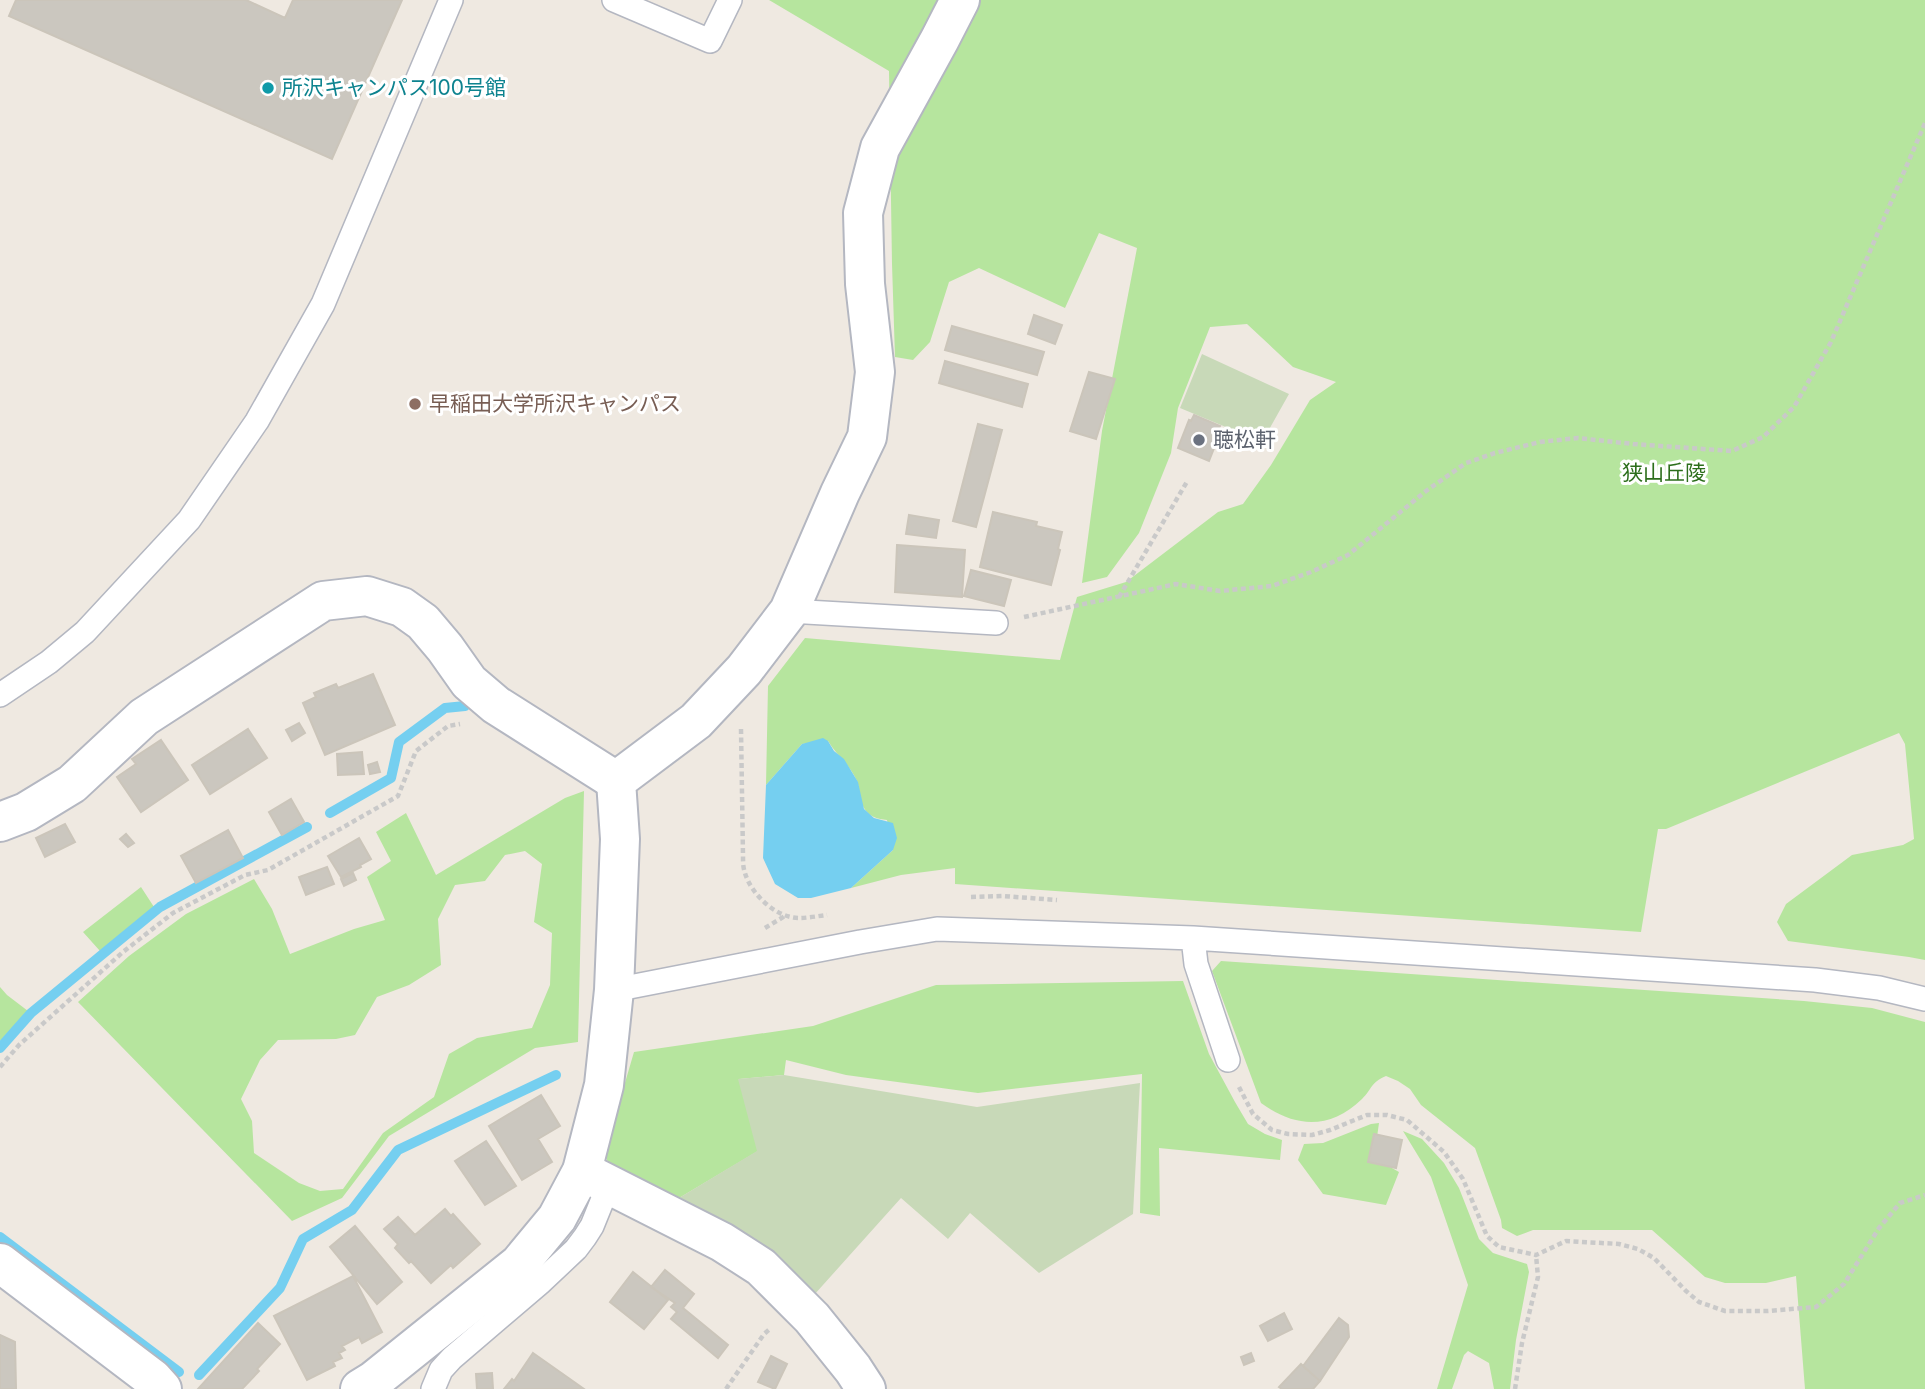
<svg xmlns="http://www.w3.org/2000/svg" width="1925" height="1389" font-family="Inter,'Noto Sans JP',sans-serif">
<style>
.green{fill:#b6e59e;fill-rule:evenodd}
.cemetery{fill:#c8d9b8}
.water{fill:#75cff0}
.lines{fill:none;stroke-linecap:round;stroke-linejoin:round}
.stream{stroke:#75cff0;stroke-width:10}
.building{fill:#cbc7bf;stroke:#cbc5ba;stroke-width:2}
.service-casing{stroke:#b4b7c1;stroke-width:26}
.minor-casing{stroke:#b4b7c1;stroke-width:42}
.tertiary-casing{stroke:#b4b7c1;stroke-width:42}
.path{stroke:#c9c9c9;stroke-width:4.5;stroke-dasharray:5 3.5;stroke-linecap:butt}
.service{stroke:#fff;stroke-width:23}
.minor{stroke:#fff;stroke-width:38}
.tertiary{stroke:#fff;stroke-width:38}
.culture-dot{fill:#0f9aa8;stroke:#fff;stroke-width:2.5}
.education-dot{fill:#8d6e63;stroke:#fff;stroke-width:2.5}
.worship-dot{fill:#6b7280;stroke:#fff;stroke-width:2.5}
.labels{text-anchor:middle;stroke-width:6;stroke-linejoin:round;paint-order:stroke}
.culture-label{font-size:21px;fill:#0d838f;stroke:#fff;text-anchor:start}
.education-label{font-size:21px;fill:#785e54;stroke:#fff;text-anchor:start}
.worship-label{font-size:21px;fill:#5b616d;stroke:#fff;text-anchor:start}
.park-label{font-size:21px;fill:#2c6e1b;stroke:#fff}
</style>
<rect width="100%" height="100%" fill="#efe9e1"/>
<path class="green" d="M769 0H1925V960L1909 957 1788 941 1777 922 1786 904 1852 855 1903 845 1914 839 1905 744 1899 733 1666 829H1658L1641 932 955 884V868L901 875 851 888 893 850 887 820C878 819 869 817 864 808 859 800 860 789 857 781 850 765 837 756 828 741L802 744 766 785 768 686 805 638 1060 660 1077 597 1126 582 1218 512 1243 504 1271 465 1310 400 1336 382 1293 367 1247 324 1210 327 1178 408 1171 453 1139 533 1107 577 1082 583 1102 431 1137 248 1099 233 1065 308 979 268 949 282 930 342 913 360 895 357 892 264 889 71Z
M584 791 578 1042 535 1048 389 1136 342 1198 292 1221 78 1002 129 956 186 914 254 879 272 909 290 954 354 929 385 920 367 877 391 861 376 832 406 813 436 875 565 798ZM525 851 542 864 534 922 552 933 550 985 532 1028 477 1038 449 1054 434 1097 383 1133 343 1189 320 1191 299 1183 254 1153 252 1121 241 1099 260 1060 278 1040 336 1039 355 1035 377 997 409 985 441 965 438 919 455 885 485 881 505 855Z
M141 887 154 907 100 951 83 932Z
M1221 961 1804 1001 1872 1008 1925 1022V1389H1805L1796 1276 1766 1283H1725L1705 1277 1652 1230H1533L1517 1236 1502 1228 1501 1220 1475 1148 1421 1105 1410 1089 1398 1081 1386 1076C1370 1083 1373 1088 1362 1099 1330 1130 1295 1128 1261 1103L1212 971Z
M1183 981 1209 1054 1235 1102 1248 1124 1265 1134 1282 1140 1280 1160 1159 1148 1160 1216 1140 1213 1142 1074 978 1093 846 1075 786 1060 784 1075 739 1079 758 1151 674 1201 609 1168 605 1151 634 1052 813 1026 936 985Z
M0 987 7 995 28 1011 0 1041Z
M1379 1123 1374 1158 1399 1172 1386 1205 1323 1194 1298 1160 1304 1144 1323 1143 1371 1124Z
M1403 1131 1422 1139 1444 1163 1459 1188 1479 1239 1493 1253 1527 1264 1529 1272 1516 1340 1510 1389H1494L1489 1363 1468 1351 1464 1355 1452 1389H1437L1468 1285 1431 1177Z"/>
<path class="cemetery" d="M1202 354 1289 394 1262 442 1180 408Z
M784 1075 977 1107 1140 1083 1133 1214 1039 1273 970 1213 948 1239 901 1198 814 1295 674 1201 757 1151 738 1079Z"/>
<path class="water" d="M823 738 828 741 834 751 844 759 858 782 864 809 874 818 893 823 897 838 893 850 851 888 811 898H798L775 884 763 858 766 785 802 744Z"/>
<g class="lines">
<path class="stream" d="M330 813 391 778 399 742 445 708 465 706
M0 1048 31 1013 160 907 307 827
M0 1237 179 1372
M199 1375 280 1288 303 1239 352 1210 398 1150 556 1075"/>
</g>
<path class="building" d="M16 0H246L285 18 293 0H402L332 159 9 16Z
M1034 315 1062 325 1055 344 1028 334Z
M952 326 1044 352 1037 375 945 350Z
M945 361 1028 384 1022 407 939 383Z
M1089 372 1115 379 1096 439 1070 431Z
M1194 415 1220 426 1217 432 1220 433 1209 461 1178 448 1189 420 1191 421Z
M978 424 1002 430 976 527 953 521Z
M1229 431 1238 436 1232 450 1222 446Z
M993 512 1037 522 1036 526 1062 532 1058 549 1060 550 1051 585 980 567Z
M909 515 939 520 936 538 906 534Z
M897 545 965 550 962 597 895 592Z
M971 570 1011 580 1004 606 964 596Z
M373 674 395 725 325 755 303 703 316 697 314 693 336 684 338 688Z
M299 723 305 733 292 741 286 730Z
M248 729 267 758 210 794 192 765Z
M161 740 188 780 141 812 117 777 136 764 132 759Z
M362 752 364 774 338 775 337 754Z
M377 762 380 772 370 774 368 765Z
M291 799 304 822 282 835 269 812Z
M65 824 75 842 45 857 36 838Z
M228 830 243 858 196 883 181 856Z
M126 834 134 843 128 847 120 839Z
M359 838 371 859 360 865 361 867 341 877 328 856Z
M327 867 334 884 306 895 299 877Z
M353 873 356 880 344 886 341 879Z
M541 1095 560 1126 538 1139 552 1162 522 1180 489 1126Z
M1374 1134 1402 1140 1396 1168 1368 1162Z
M486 1141 516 1186 485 1205 455 1161Z
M445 1209 451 1216 453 1214 480 1244 453 1268 451 1265 431 1283 411 1261 409 1263 395 1248 398 1244 384 1229 398 1217 415 1235Z
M355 1226 402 1282 377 1304 330 1247Z
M665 1270 694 1294 683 1308 728 1345 718 1358 671 1319 677 1312 671 1307 675 1303 651 1287Z
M633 1272 668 1300 644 1329 610 1302Z
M353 1276 382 1332 362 1343 359 1337 342 1346 345 1350 339 1353 342 1358 333 1362 335 1366 307 1380 274 1316Z
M1284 1313 1292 1329 1268 1341 1260 1326Z
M1339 1318 1348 1325 1349 1337 1320 1381 1303 1366Z
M258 1323 280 1344 257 1369 259 1371 242 1389H198Z
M0 1335 15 1342 16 1389H0Z
M533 1353 584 1389H504L512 1379 514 1381Z
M1251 1353 1254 1361 1244 1365 1241 1357Z
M771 1356 787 1364 775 1389 758 1382Z
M1301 1364 1320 1381 1313 1389H1282L1279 1387Z
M492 1373 493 1389H477L476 1374Z"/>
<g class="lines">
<g class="service-casing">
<path id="service" d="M614 0 710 41 730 0
M789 611 996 623
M0 695 49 662 85 632 189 520 257 421 323 304 451 0
M1193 938 1196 964 1228 1060
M614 990 860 942 937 929 1193 938 1815 980 1879 988 1925 999
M433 1389 441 1370 452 1358 541 1282 576 1249 585 1237 592 1226 609 1184"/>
</g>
<g class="minor-casing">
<path id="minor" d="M0 822 26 812 72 784 144 717 323 601 367 596 402 607 423 622 445 648 469 682 496 705 616 781
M582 1171 722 1242 761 1267 812 1318 853 1369 866 1389
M0 1263 153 1379 162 1389"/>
</g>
<g class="tertiary-casing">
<path id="tertiary" d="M360 1389 373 1381 519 1264 557 1218 582 1171 604 1085 614 990 620 839 616 781 696 721 744 670 789 611 840 493 867 437 875 372 865 284 863 213 880 148 940 39 960 0"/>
</g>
<path class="path" d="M1119 597 1188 480
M1024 617 1176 584 1220 591 1272 586 1311 572 1348 555 1426 491 1466 463 1495 453 1540 442 1578 438 1633 444 1732 451 1763 437 1794 407 1831 342 1925 123
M741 729 743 856C743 861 743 868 745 873 751 894 776 918 799 918 808 918 818 916 827 915
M971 897 1002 896 1057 900
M765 928 785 916
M0 1067 19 1045 123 952 173 913 245 875 268 870 398 796 416 751 448 726 460 724
M1239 1087 1253 1114 1272 1130 1288 1134 1312 1135 1330 1130 1367 1115H1387L1407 1120 1444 1152 1463 1179 1487 1236 1499 1247 1536 1255 1566 1241 1619 1244 1638 1249 1654 1258 1686 1291 1699 1302 1725 1311H1768L1816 1307 1844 1284 1879 1228 1900 1203 1925 1195
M726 1389 764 1334 771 1328
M1515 1389 1522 1343 1538 1277 1536 1255"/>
<use href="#service" class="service"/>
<use href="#minor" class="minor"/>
<use href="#tertiary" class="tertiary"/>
</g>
<circle class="culture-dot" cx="268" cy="88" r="7"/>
<circle class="education-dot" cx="415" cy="404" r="7"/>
<circle class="worship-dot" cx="1199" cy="440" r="7"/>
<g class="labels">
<g class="culture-label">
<text x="282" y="95">所沢キャンパス100号館</text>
</g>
<g class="education-label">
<text x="429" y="411">早稲田大学所沢キャンパス</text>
</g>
<g class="worship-label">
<text x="1213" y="447">聴松軒</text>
</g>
<g class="park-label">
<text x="1664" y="480">狭山丘陵</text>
</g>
</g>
</svg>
